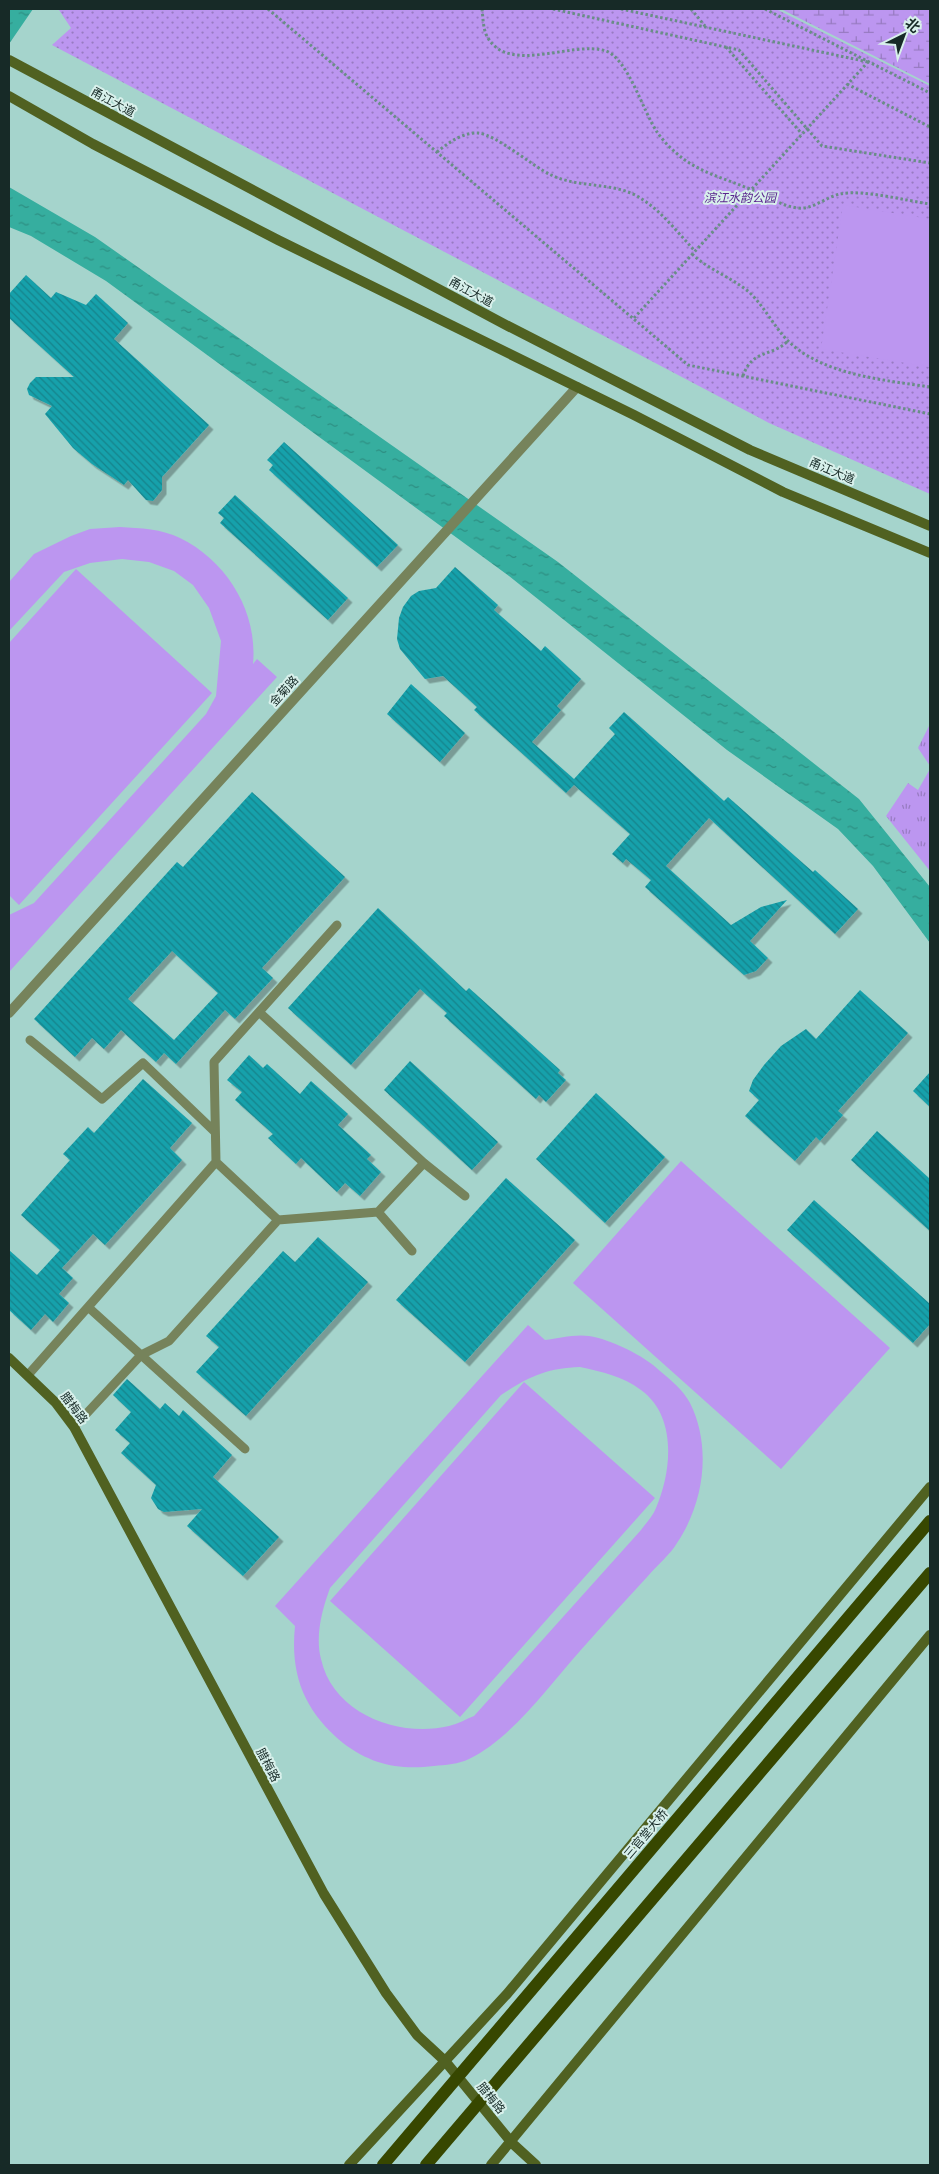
<svg xmlns="http://www.w3.org/2000/svg" width="939" height="2174" font-family="Georgia,'Noto Sans SC',serif">
<style>
.grass{fill:url(#grass-tufts)}
.wetland{fill:url(#wetland-marsh)}
.park{fill:url(#park-dots)}
.garden{fill:#bc96f0;fill-rule:evenodd}
.water{fill:url(#water-ripples)}
.building{fill:url(#building-back-hatch);fill-rule:evenodd;filter:url(#shadow)}
.lines{fill:none;stroke-linecap:round;stroke-linejoin:round}
.path{stroke:#6a8d87;stroke-width:3;stroke-dasharray:2.5 2.5;stroke-linecap:butt}
.lane{stroke:#76835b;stroke-width:9}
.street{stroke:#76835b;stroke-width:10}
.secondary{stroke:#506121;stroke-width:10}
.path-bridge{stroke:#6a8d87;stroke-width:3;stroke-dasharray:2.5 2.5;stroke-linecap:butt}
.primary-bridge{stroke:#374700;stroke-width:12}
.labels{text-anchor:middle;stroke-width:4;stroke-linejoin:round;paint-order:stroke}
.street-label{font-size:12px;fill:#172a27;stroke:#d8f0eb}
.park-label{font-size:12px;font-style:italic;fill:#5a258e;stroke:#d8f0eb}
</style>
<defs>
<pattern id="grass-tufts" width="24" height="20" patternUnits="userSpaceOnUse" patternTransform="scale(1.25)"><rect width="24" height="20" fill="#bc96f0"/><path d="M3 7l-1-3M5 7V3M7 7l1-3M15 17l-1-3M17 17v-4M19 17l1-3" fill="none" stroke="#987bc2"/></pattern>
<pattern id="wetland-marsh" width="20" height="14" patternUnits="userSpaceOnUse" patternTransform="scale(1.25)"><rect width="20" height="14" fill="#bc96f0"/><path d="M1 5h8M5 5V1M11 12h8M15 12V8" fill="none" stroke="#987bc2"/></pattern>
<pattern id="park-dots" width="8" height="8" patternUnits="userSpaceOnUse" patternTransform="scale(1.25)"><rect width="8" height="8" fill="#bc96f0"/><path d="M2 2h.1M6 6h.1" fill="none" stroke="#987bc2" stroke-width="1.8" stroke-linecap="round"/></pattern>
<pattern id="water-ripples" width="26" height="14" patternUnits="userSpaceOnUse" patternTransform="scale(1.25)"><rect width="26" height="14" fill="#36ae9f"/><path d="M2 4q2-2 4 0t4 0M15 11q2-2 4 0t4 0" fill="none" stroke="#2d8e82"/></pattern>
<pattern id="building-back-hatch" width="6" height="6" patternUnits="userSpaceOnUse" patternTransform="scale(1.25)"><rect width="6" height="6" fill="#15a1ab"/><path d="M-1 5l2 2M0 0l6 6M5-1l2 2" fill="none" stroke="#12838b"/></pattern>
<filter id="shadow"><feDropShadow dx="4.5" dy="4.5" stdDeviation="0" flood-color="#0004"/></filter>
</defs>
<rect width="100%" height="100%" fill="#a5d4cc"/>
<path class="grass" d="M930 724V766L918 748Z
M930 769V871L886 816 908 783 918 790Z"/>
<path class="wetland" d="M781 9H930V84Z"/>
<path class="park" d="M60 9H776L930 86V494L769 423 52 45 71 28 59 10Z"/>
<path class="garden" d="M843 205 930 219V367L821 349Z
M120 527C140 528 162 529 180 538 227 561 258 612 253 664L257 659 277 677 9 972V915L34 903 206 714 216 696 221 641 209 608 193 585 174 571 149 562 122 559 90 563 64 572 9 631V582L34 554 71 536 90 529Z
M76 569 212 693 19 905 9 895V643Z
M681 1161 890 1348 781 1469 573 1283Z
M528 1325 545 1340C559 1338 575 1334 589 1336 610 1339 645 1356 660 1371 671 1380 683 1390 690 1403 712 1447 704 1503 677 1543 670 1555 657 1565 648 1576 625 1601 602 1626 580 1651 548 1687 512 1738 469 1759 459 1764 445 1765 434 1766 399 1770 372 1765 343 1743 304 1711 290 1675 295 1626L275 1606ZM580 1367C602 1372 623 1376 641 1390 677 1416 672 1471 656 1508 653 1516 646 1523 641 1530L474 1716C466 1719 458 1724 449 1726 399 1738 333 1714 321 1659 315 1636 322 1610 330 1588L501 1395C528 1377 547 1368 580 1367Z
M524 1382 655 1498 460 1717 330 1601Z"/>
<path class="water" d="M9 9H33L9 44Z
M9 187 95 237 558 562 859 799 930 887V943L873 866 838 829 727 750 509 576 106 281 31 236 9 227Z"/>
<path class="building" d="M26 275 51 298 56 292 86 305 96 294 128 323 114 339 209 425 162 477V490L153 501 146 500 128 480 124 485 92 464 73 448 45 414 52 406 29 395 27 389 30 383 36 377H74L9 318V294Z
M284 442 398 545 377 567 269 470 273 465 267 460Z
M235 495 348 598 328 620 220 523 224 518 218 513Z
M455 567 498 605 494 610 541 651 545 646 581 679 557 706 561 710 532 742 574 779 615 734 609 728 624 712 724 801 728 797 813 872 815 870 858 909 835 934 709 818 666 866 731 925 761 907 787 900 750 941 768 958 756 971 744 975 645 887 651 880 626 859 623 863 612 854 630 834 574 785 566 793 474 710 477 707 443 676 425 679 400 649 397 639 399 618 403 607 411 596 419 591 436 588Z
M411 684 465 733 440 762 387 714Z
M252 792 345 877 262 968 273 978 235 1019 225 1010 176 1064 164 1053 156 1062 121 1030 104 1049 92 1038 75 1057 34 1019 177 862 183 867ZM172 951 218 993 174 1040 128 999Z
M378 908 466 991 469 988 560 1070 558 1073 566 1080 546 1102 539 1095 536 1099 444 1016 447 1013 420 989 351 1065 288 1008Z
M860 990 908 1033 838 1111 843 1115 820 1141 816 1137 795 1161 745 1116 759 1100 749 1091 753 1080 764 1065 781 1046 806 1029 816 1039Z
M249 1055 263 1068 267 1064 300 1094 311 1081 348 1114 338 1125 371 1155 367 1159 381 1172 360 1196 345 1183 337 1192 301 1158 296 1164 268 1138 273 1134 235 1100 242 1092 227 1080Z
M410 1061 498 1142 472 1170 384 1090Z
M930 1072V1107L913 1091Z
M143 1079 192 1123 170 1148 182 1160 105 1245 93 1234 62 1268 73 1278 59 1294 69 1303 53 1322 45 1314 31 1330 9 1310V1250L37 1275 60 1250 21 1215 70 1160 63 1154 88 1127 94 1133Z
M596 1093 665 1157 605 1223 536 1159Z
M877 1131 930 1179V1231L851 1160Z
M506 1178 575 1240 465 1362 396 1300Z
M814 1200 930 1304V1324L913 1343 787 1230Z
M318 1237 368 1282 246 1416 196 1372 219 1347 206 1336 283 1251 295 1262Z
M127 1379 160 1409 165 1403 179 1416 183 1410 232 1455 213 1477 279 1537 243 1576 187 1526 202 1509 164 1512 158 1509 151 1498 156 1485 121 1453 130 1443 115 1430 131 1412 113 1395Z"/>
<g class="lines">
<path class="path" d="M268 9 688 365 930 414
M482 9C483 17 483 31 488 38 510 75 573 40 606 51 628 59 643 111 657 132 662 139 669 147 675 152 698 173 725 178 752 190 767 196 781 206 798 208 812 210 826 197 840 194 863 189 907 201 930 204
M621 9 868 62
M691 9 705 26
M765 9 930 93
M726 47 802 134
M847 84 930 127
M437 152C448 143 463 132 478 133 497 135 532 166 551 175 578 188 611 182 637 196 660 209 677 232 695 251
M692 254C709 270 731 277 749 292 764 306 773 325 787 340 822 375 884 380 930 387
M634 318 868 62
M743 376C752 349 772 357 788 341"/>
<path class="lane" d="M259 1012 424 1163 465 1196
M30 1040 102 1099 143 1063 215 1132
M216 1162 214 1062 337 925
M378 1212 412 1251
M278 1220 378 1212 424 1163
M88 1307 245 1449
M28 1375 216 1162 278 1220 169 1341 141 1355 74 1427"/>
<path class="street" d="M9 1013 577 387"/>
<path class="secondary" d="M9 60 508 326 750 450 930 526
M9 96 93 144 278 240 634 415 783 492 930 553
M9 1358 56 1403 74 1427 324 1894 386 1993 417 2035 445 2061 512 2143 536 2165
M349 2165 507 1994 930 1487
M491 2165 930 1635"/>
<path class="path-bridge" d="M553 9 739 50 822 146 930 163"/>
<path class="primary-bridge" d="M383 2165 930 1521
M426 2165 930 1573"/>
</g>
<g class="labels">
<g class="street-label">
<text transform="translate(113 102) rotate(28)" y="4">甬江大道</text>
<text transform="translate(471 292) rotate(28)" y="4">甬江大道</text>
<text transform="translate(832 471) rotate(23)" y="4">甬江大道</text>
<text transform="translate(284 691) rotate(-48)" y="4">金菊路</text>
<text transform="translate(74 1408) rotate(53)" y="4">腊梅路</text>
<text transform="translate(268 1765) rotate(62)" y="4">腊梅路</text>
<text transform="translate(646 1834) rotate(-50)" y="4">三官堂大桥</text>
<text transform="translate(491 2098) rotate(51)" y="4">腊梅路</text>
</g>
<g class="park-label">
<text x="740" y="202">滨江水韵公园</text>
</g>
</g>
<rect width="939" height="2174" fill="none" stroke="#172a27" stroke-width="20"/>
<g transform="translate(904 35) rotate(42)" stroke="#d8f0eb" stroke-width="4" paint-order="stroke">
<path d="M0-4L9 19L0 12L-9 19Z" fill="#172a27"/>
<text y="-8" font-size="14" font-weight="bold" text-anchor="middle" fill="#172a27">北</text>
</g>
</svg>
